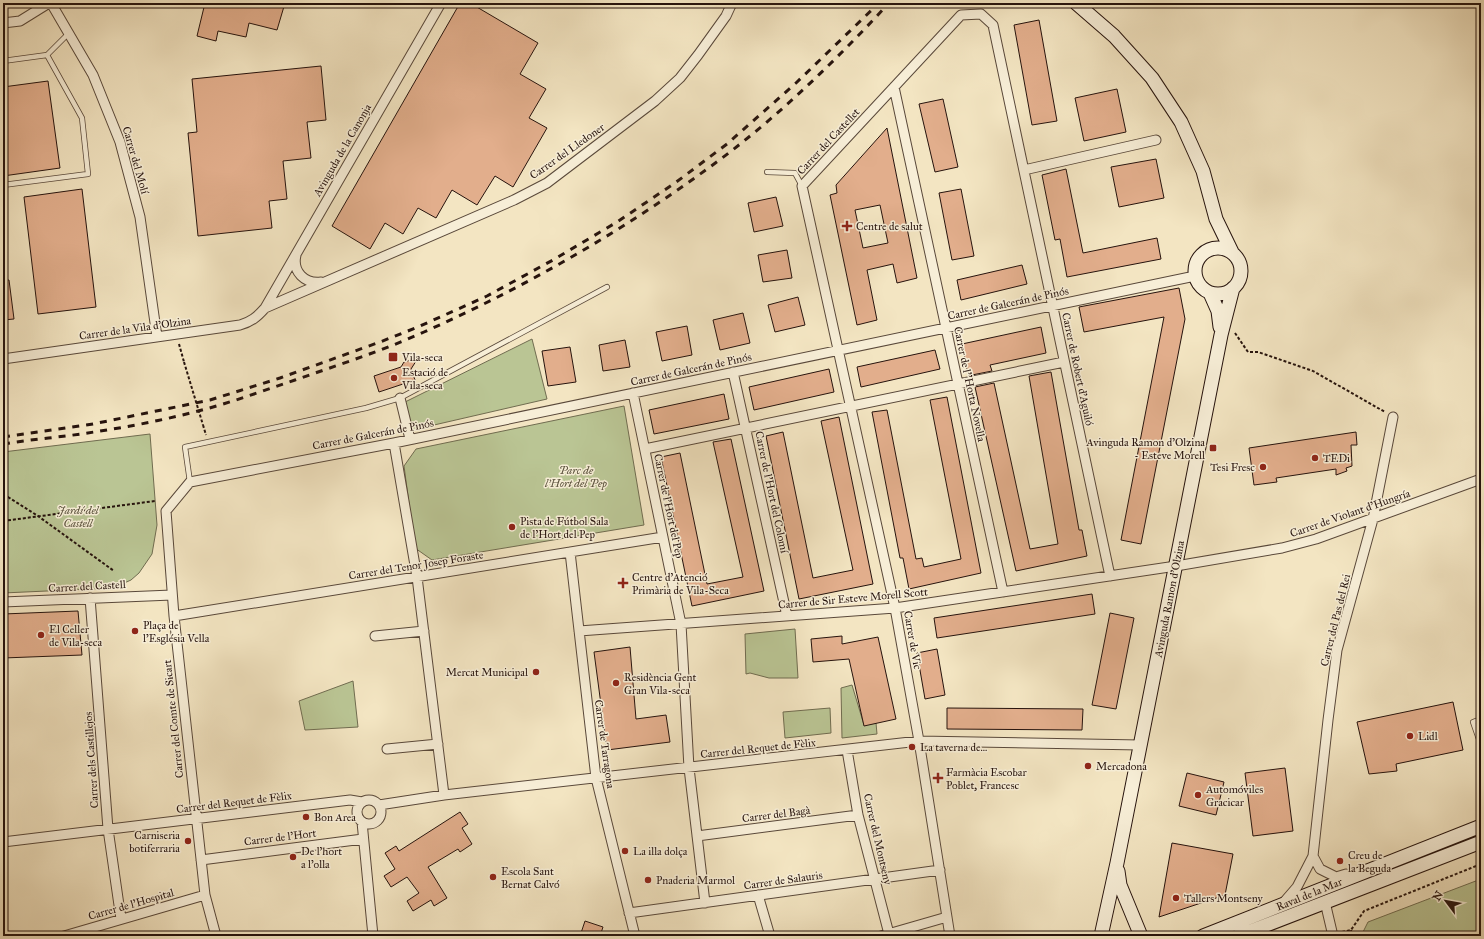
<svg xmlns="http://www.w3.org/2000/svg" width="1484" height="939" font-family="'IM FELL Great Primer',serif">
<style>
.green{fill:#bac594;stroke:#706c50}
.building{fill:#e2ae8c;stroke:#26130d;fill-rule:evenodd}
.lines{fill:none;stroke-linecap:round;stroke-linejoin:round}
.lane-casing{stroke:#59483a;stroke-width:6}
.street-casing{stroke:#59483a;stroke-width:11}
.secondary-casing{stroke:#26130d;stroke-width:15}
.path{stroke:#26130d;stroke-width:2;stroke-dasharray:3 2;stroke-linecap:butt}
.lane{stroke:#f7eed7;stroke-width:4.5}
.street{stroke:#f7eed7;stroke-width:9}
.secondary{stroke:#f7eed7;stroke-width:13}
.rail{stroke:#26130d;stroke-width:3;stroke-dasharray:7 7;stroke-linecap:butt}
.path-bridge{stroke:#26130d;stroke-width:2;stroke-dasharray:3 2;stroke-linecap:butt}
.poi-dot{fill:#8f2418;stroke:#f7eed7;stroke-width:1.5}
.labels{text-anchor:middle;stroke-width:3;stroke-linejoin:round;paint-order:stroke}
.street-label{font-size:11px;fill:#26130d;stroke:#f7eed7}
.poi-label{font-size:11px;fill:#26130d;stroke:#f7eed7;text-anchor:start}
.park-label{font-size:11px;font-style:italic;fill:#5a513c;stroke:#f7eed7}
</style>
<rect width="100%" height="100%" fill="#f3e5c2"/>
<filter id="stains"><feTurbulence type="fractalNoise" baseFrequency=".005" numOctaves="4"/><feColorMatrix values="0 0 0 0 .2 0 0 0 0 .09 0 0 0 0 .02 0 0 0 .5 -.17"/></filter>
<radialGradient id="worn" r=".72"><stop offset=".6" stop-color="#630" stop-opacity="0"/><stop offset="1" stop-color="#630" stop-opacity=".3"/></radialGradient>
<path class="green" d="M532 339 547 399 408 431 401 404Z
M624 406 644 525 432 560 415 548 404 466 416 449Z
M150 434 157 525 152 554 139 573 131 580 113 588 3 593V452Z
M795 629 798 678H769L750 673 746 674 745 634Z
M353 681 358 727 305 730 299 701Z
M852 685 864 725 876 723 877 734 842 738 841 688Z
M830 708 831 733 785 738 783 712Z
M1481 879V936H1361L1368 922Z"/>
<path class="building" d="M205 3H285L277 30 249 23 246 37 218 31 216 41 197 36Z
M460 3H470L538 43 520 74 546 89 529 118 547 128 513 187 495 176 477 205 452 190 436 218 418 208 403 234 385 223 370 249 332 226Z
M1039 20 1057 121 1032 125 1014 25Z
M321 66 326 120 307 122 311 158 283 161 287 199 269 201 272 228 198 236 188 133 197 132 192 79Z
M48 81 60 168 3 176V87Z
M1117 89 1126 132 1084 141 1075 98Z
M943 99 958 167 935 172 919 104Z
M887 128 917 278 897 283 893 264 867 270 877 320 857 325 830 195 837 193 836 185ZM880 205 888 243 863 248 855 210Z
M1156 159 1164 198 1119 207 1111 167Z
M1066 169 1083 253 1157 238 1161 259 1067 277 1060 239 1055 240 1042 175Z
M82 189 96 307 38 314 24 197Z
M961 189 974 256 952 260 939 193Z
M776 197 783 226 754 232 748 203Z
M787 250 792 278 763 282 758 255Z
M1022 265 1027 284 961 300 957 280Z
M3 280H9L14 319 3 320Z
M1179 288 1185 319 1141 544 1121 540 1164 317 1084 332 1079 307Z
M798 297 805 325 775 332 768 305Z
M743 313 750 343 720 350 713 320Z
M687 326 692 355 662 361 656 332Z
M1041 327 1046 353 990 365 992 371 972 375 971 369 967 370 962 344Z
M625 340 630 367 603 371 599 345Z
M570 347 576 382 548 386 542 351Z
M935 350 940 369 861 387 857 367Z
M418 358 411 369 415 380 379 392 374 376 401 367 404 362Z
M829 369 834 392 754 410 749 387Z
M1051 372 1079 530H1082L1087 556 1016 571 975 387 994 383 1030 549 1058 544 1029 376Z
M724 394 729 419 654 434 649 410Z
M947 397 981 573 909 589 903 558H900L872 412 887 410 916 559 922 558 924 567 961 559 930 400Z
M839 417 873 584 799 599 766 436 783 432 813 578 853 570 821 421Z
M1356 432 1357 445H1351L1352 466 1346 468 1347 471 1336 475V469L1276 478 1277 482 1254 485 1249 448Z
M731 439 764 591 692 606 661 457 680 453 707 584 743 577 713 442Z
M1092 594 1095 614 937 638 934 618Z
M78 611 82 655 3 658V614Z
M1110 613 1134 618 1116 709 1092 705Z
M842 636V644L878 637 896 719 864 726 849 659 813 662 811 639Z
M630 647 636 719 666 715 670 742 607 750 594 652Z
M937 649 945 695 925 699 917 653Z
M1453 702 1463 750 1396 764 1397 771 1369 774 1357 722Z
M947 708 1083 709 1082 730 947 729Z
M1285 768 1293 831 1253 836 1245 773Z
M1187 773 1224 782 1216 815 1179 806Z
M460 812 468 824 462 828 472 844 460 852 458 849 428 867 447 898 434 906 431 900 413 911 407 901 419 893 407 877 391 887 384 876 395 869 385 853 396 846 399 851Z
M1172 843 1233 854 1225 895 1159 917Z
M585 921 603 927 600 936H580Z"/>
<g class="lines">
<g class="lane-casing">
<path id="lane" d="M3 61 47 55 69 33
M767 172 795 173 802 186
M3 185 88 174 82 118 47 55
M190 482 185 447 366 408 400 398 607 287
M1481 719 1473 722 1481 745"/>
</g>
<g class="street-casing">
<path id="street" d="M51 3 93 75 120 142 140 217 157 337
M3 23 20 21 49 3
M894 87 1003 592
M1024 170 1156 140
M296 255C292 272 305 284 321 282
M265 308 514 200 547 183 655 101 680 78 698 55 726 16 732 3
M3 359 240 325C251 322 257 317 265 308L441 3
M733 372 787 616
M633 393 681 624 689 768 705 903
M400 398 410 439
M394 443 417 577 444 795
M645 449 1064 362
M570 552 596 778 635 936
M90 598 108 829 121 919
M3 602 172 595
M174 616 663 537
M579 631 895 608 1176 566 1282 548 1316 539 1481 479
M375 636 424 631
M387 749 438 744
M847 750 858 815 889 934
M357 812a12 12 0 1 1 24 0a12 12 0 1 1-24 0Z
M379 805 444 795 919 741 1140 745
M362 822 373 936
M697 836 858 815
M3 842 350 800 362 802
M1313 856 1320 869 1336 877 1346 874
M201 860 363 839
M758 895 770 936
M1284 902 1297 887 1313 856 1328 720 1337 650 1373 519 1393 417
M1325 902 1333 936
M629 913 940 870
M64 936 205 895
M216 936 205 895 174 616 166 511 190 482 394 443 1195 276
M881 936 947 917
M950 936 919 741 895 608 802 186 961 15 981 14 993 25 1110 576"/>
</g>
<g class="secondary-casing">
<path id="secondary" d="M1076 3 1114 36 1152 78 1181 122 1203 171 1216 219 1232 252
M1195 271a23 23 0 1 1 46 0a23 23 0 1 1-46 0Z
M1210 293 1218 311 1220 327
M1118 871 1120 885 1141 936
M1101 936 1117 863 1221 335 1233 288
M1203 936 1481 826
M1238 936 1481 842"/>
</g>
<path class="path" d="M1235 333 1248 352H1258L1313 371 1385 412
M179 344 184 362
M203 425 206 435
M3 496 8 497 38 516 114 571
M3 521 155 501
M1351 930 1352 936
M1342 932 1351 930 1364 911 1481 864
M1294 936 1305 932 1322 933"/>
<use href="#lane" class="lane"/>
<use href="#street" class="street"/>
<use href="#secondary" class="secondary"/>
<path class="rail" d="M3 437 93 424 210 400 280 378 380 342 418 327 487 296 553 260 617 222 675 183 727 144 796 83 879 3
M3 444C33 439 64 437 94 432 134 426 174 418 213 407 241 399 268 389 295 380 338 365 382 351 424 332 532 284 635 224 730 152 787 108 840 56 889 3"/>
<path class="path-bridge" d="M184 362 203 425"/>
</g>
<g class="poi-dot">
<path d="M845 220h4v4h4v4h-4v4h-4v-4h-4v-4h4z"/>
<rect x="388" y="352" width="10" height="10" rx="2"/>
<circle cx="394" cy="378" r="4"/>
<rect x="1209" y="444" width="8" height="8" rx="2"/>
<circle cx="1315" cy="458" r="4"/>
<circle cx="1263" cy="467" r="4"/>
<circle cx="512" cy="527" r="4"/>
<path d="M621 577h4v4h4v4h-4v4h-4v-4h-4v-4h4z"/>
<circle cx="135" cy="631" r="4"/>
<circle cx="41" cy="635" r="4"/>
<circle cx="536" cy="672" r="4"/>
<circle cx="616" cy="683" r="4"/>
<circle cx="1410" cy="736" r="4"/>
<circle cx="912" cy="747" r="4"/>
<circle cx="1088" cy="766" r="4"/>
<path d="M936 772h4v4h4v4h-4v4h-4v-4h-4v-4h4z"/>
<circle cx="1198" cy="795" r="4"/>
<circle cx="306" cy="817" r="4"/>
<circle cx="188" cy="841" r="4"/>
<circle cx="625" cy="851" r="4"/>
<circle cx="293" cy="857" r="4"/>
<circle cx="1340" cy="861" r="4"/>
<circle cx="493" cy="877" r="4"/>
<circle cx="648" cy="880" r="4"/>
<circle cx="1176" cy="898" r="4"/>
</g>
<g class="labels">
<g class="street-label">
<text transform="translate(828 141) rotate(-47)" y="4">Carrer del Castellet</text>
<text transform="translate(342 150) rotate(-60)" y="4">Avinguda de la Canonja</text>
<text transform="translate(567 151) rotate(-35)" y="4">Carrer del Lledoner</text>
<text transform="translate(136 160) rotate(74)" y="4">Carrer del Molí</text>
<text transform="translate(1008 303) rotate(-12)" y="4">Carrer de Galcerán de Pinós</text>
<text transform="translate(135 328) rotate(-8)" y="4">Carrer de la Vila d'Olzina</text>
<text transform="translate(691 369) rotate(-12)" y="4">Carrer de Galcerán de Pinós</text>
<text transform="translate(1078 369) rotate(78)" y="4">Carrer de Robert d'Aguiló</text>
<text transform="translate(970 384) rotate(78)" y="4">Carrer de l''Horta Novella</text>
<text transform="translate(373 434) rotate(-11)" y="4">Carrer de Galcerán de Pinós</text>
<text transform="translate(772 492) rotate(78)" y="4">Carrer de l'Hort del Colomí</text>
<text transform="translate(669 506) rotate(78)" y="4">Carrer de l'Hort del Pep</text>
<text transform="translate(1350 513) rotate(-19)" y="4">Carrer de Violant d'Hungría</text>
<text transform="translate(416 565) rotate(-9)" y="4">Carrer del Tenor Josep Foraste</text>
<text transform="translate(87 586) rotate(-3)" y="4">Carrer del Castell</text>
<text transform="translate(853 598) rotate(-5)" y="4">Carrer de Sir Esteve Morell Scott</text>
<text transform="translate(1169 599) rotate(-79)" y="4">Avinguda Ramon d'Olzina</text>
<text transform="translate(1335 620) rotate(-76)" y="4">Carrer del Pas del Rei</text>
<text transform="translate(913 640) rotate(80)" y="4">Carrer de Vic</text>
<text transform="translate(173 719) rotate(-96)" y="4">Carrer del Comte de Sicart</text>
<text transform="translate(605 744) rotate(82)" y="4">Carrer de Tarragona</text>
<text transform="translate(758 748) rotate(-6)" y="4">Carrer del Requet de Fèlix</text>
<text transform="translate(91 760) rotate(-94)" y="4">Carrer dels Castillejos</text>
<text transform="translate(234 802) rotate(-7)" y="4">Carrer del Requet de Fèlix</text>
<text transform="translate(776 814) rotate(-7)" y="4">Carrer del Bagà</text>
<text transform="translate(280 837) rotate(-7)" y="4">Carrer de l'Hort</text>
<text transform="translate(878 839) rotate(77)" y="4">Carrer del Montseny</text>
<text transform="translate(783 880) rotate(-8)" y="4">Carrer de Salauris</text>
<text transform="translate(1309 894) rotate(-22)" y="4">Raval de la Mar</text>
<text transform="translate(131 904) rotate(-16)" y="4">Carrer de l'Hospital</text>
</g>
<g class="poi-label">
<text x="856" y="230">Centre de salut</text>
<text x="402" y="361">Vila-seca</text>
<text x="402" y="376">Estació de<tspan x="402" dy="13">Vila-seca</tspan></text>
<text x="1205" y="446" text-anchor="end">Avinguda Ramon d'Olzina<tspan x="1205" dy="13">- Esteve Morell</tspan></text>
<text x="1323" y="462">TEDi</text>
<text x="1255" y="471" text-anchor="end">Tesi Fresc</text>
<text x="520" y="525">Pista de Fútbol Sala<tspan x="520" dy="13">de l'Hort del Pep</tspan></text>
<text x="632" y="581">Centre d'Atenció<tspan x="632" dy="13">Primària de Vila-Seca</tspan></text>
<text x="143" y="629">Plaça de<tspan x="143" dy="13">l’Església Vella</tspan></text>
<text x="49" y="633">El Celler<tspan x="49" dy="13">de Vila-seca</tspan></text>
<text x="528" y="676" text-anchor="end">Mercat Municipal</text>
<text x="624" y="681">Residència Gent<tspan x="624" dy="13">Gran Vila-seca</tspan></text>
<text x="1418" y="740">Lidl</text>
<text x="920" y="751">La taverna de...</text>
<text x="1096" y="770">Mercadona</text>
<text x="946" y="776">Farmàcia Escobar<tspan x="946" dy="13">Poblet, Francesc</tspan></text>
<text x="1206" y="793">Automóviles<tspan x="1206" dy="13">Gracicar</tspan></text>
<text x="314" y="821">Bon Area</text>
<text x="180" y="839" text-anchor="end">Carniseria<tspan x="180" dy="13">botiferraria</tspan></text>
<text x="301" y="855">De l'hort<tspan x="301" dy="13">a l'olla</tspan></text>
<text x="633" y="855">La illa dolça</text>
<text x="1348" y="859">Creu de<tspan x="1348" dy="13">la Beguda</tspan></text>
<text x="501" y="875">Escola Sant<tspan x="501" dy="13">Bernat Calvó</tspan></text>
<text x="656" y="884">Pnaderia Marmol</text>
<text x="1184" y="902">Tallers Montseny</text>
</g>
<g class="park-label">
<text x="576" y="474">Parc de<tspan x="576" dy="13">l'Hort del Pep</tspan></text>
<text x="78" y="514">Jardí del<tspan x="78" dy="13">Castell</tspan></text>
</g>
</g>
<rect width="1484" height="939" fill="none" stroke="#f3e5c2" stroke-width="16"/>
<rect x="4" y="4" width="1476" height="931" fill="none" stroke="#26130d" stroke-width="2"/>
<rect x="8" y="8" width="1468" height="923" fill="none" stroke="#26130d"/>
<g transform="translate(1446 901) rotate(302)" stroke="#f7eed7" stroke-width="3" paint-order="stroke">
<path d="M0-3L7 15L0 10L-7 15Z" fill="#26130d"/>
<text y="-6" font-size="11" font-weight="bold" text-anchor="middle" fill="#26130d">N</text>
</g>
<rect width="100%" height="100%" filter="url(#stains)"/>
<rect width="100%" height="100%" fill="url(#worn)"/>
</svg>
